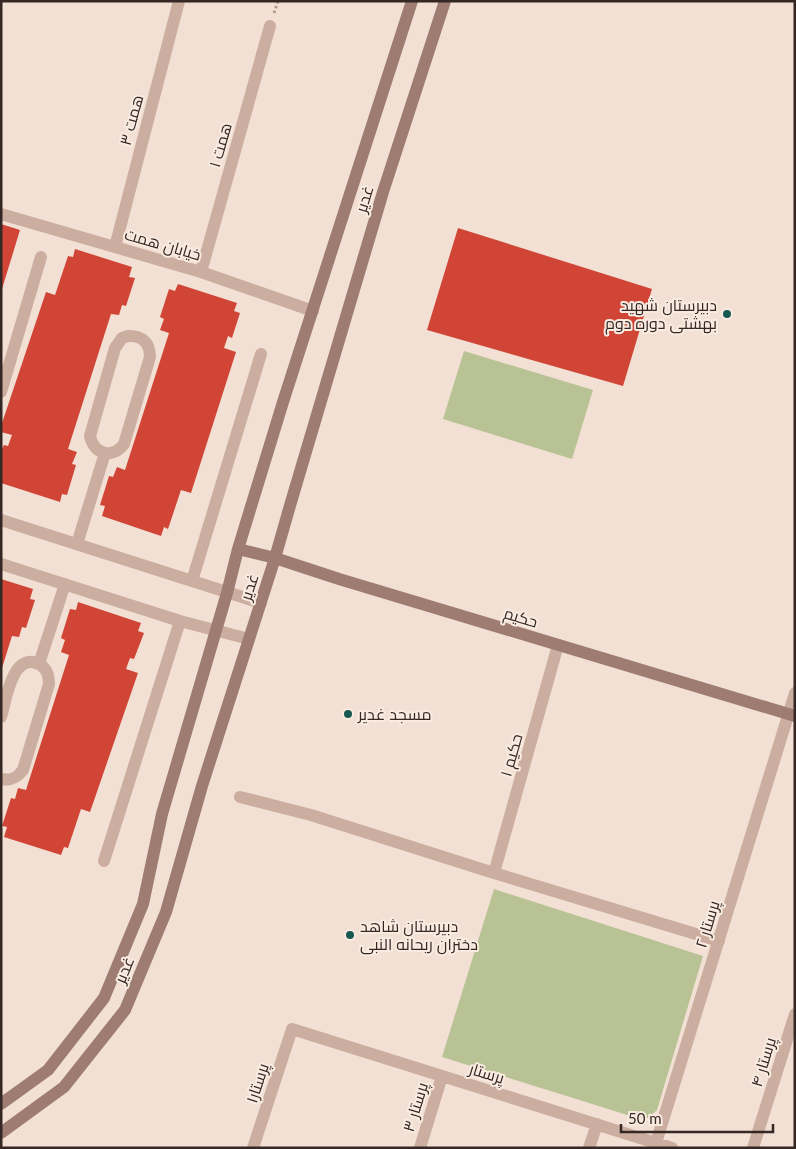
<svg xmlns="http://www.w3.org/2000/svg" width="796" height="1149" font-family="Lato,Cairo,sans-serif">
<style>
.green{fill:#b9c294}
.building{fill:#d04535}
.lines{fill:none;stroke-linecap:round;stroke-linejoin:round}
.path{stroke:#b6978a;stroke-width:3;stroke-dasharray:2.5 2.5;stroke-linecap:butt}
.street{stroke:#cbaea0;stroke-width:12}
.secondary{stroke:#9e7c72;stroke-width:12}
.poi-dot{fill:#175853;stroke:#faebe1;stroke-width:2}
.labels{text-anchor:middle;stroke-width:4;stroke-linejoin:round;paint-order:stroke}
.street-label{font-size:16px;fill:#342724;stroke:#faebe1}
.poi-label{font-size:16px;fill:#342724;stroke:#faebe1;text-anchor:start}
</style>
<rect width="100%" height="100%" fill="#f2e0d4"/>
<path class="green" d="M464 351 593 390 572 459 443 419Z
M494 889 703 956 657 1110 648 1118H637L442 1057Z"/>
<path class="building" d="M1 224 20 230 2 289H1Z
M458 228 652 289 623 386 427 330Z
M75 249 132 267 129 277 135 278 126 306 122 305 119 315 111 314 68 449 77 452 72 464 76 465 67 495 62 494 60 502 1 483V451L4 445 8 446 12 435 1 432V426L46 292 55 295 68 256 73 257Z
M178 284 237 303 234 311 240 313 232 338 228 336 224 348 236 352 191 493 181 490 168 529 164 527 161 536 102 516 105 506 100 505 109 476 113 477 117 467 125 470 169 333 160 330 164 319 160 317 169 289 175 291Z
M1 579 33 589 30 599 35 600 26 628 22 627 19 637 12 636 2 668Z
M78 602 141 623 138 631 144 633 134 659 130 658 126 669 138 673 90 812 81 809 68 848 64 847 61 855 4 837 7 827 2 826 11 798 15 799 18 788 26 790 69 655 61 652 65 640 61 638 70 609 76 610Z"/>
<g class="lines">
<path class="path" d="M274 13 278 1"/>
<path class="street" d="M1 214 201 272 313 311
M115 247 179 1
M201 272 270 26
M128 336C142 335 150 343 150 357L124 444C113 459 94 455 90 436L115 348 122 338Z
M1 392 41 257
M1 520 261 603
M77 544 105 453
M1 564 180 621 249 639
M192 581 261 354
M39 664 65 584
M1 717C6 701 12 651 39 664 47 668 49 675 49 684L23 770C17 778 11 781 1 779
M240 797 311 815 494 873 719 941
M104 861 180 621
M494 873 558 645
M656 1143 795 693
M253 1148 292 1029 672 1148
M420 1148 442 1076
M589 1148 597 1124
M753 1148 795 1014"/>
<path class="secondary" d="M238 549 275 558 339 579 795 716
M1 1104 48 1070 104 998 143 904 162 814 227 593 238 549 283 402 412 1
M1 1133 64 1087 125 1010 166 912 202 786 275 558 289 509 383 192 445 1"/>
</g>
<g class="poi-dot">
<circle cx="727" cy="314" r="5"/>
<circle cx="348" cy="714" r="5"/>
<circle cx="350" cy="935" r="5"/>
</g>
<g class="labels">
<g class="street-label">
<text transform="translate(131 120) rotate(-75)" y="6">همت ۳</text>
<text transform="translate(220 145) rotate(-74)" y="6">همت ۱</text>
<text transform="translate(364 199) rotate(-73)" y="6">غدیر</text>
<text transform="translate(163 244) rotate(16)" y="6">خیابان همت</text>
<text transform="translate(249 587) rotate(-72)" y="6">غدیر</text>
<text transform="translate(521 617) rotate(17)" y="6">حکیم</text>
<text transform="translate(511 755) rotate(-74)" y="6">حکیم ۱</text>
<text transform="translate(707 924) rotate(-73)" y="6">پرستار ۲</text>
<text transform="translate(124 970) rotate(-67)" y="6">غدیر</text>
<text transform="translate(763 1062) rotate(-73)" y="6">پرستار ۴</text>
<text transform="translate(487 1073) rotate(17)" y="6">پرستار</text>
<text transform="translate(257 1083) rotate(-72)" y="6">پرستار۱</text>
<text transform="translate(415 1107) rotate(-73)" y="6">پرستار ۳</text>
</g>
<g class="poi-label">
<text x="717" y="311" text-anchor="end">دبیرستان شهید<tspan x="717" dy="18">بهشتی دوره دوم</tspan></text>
<text x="358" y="720">مسجد غدیر</text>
<text x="360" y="932">دبیرستان شاهد<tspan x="360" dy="18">دختران ریحانه النبی</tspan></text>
</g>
</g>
<rect width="796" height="1149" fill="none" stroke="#342724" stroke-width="5"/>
<path d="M621 1124v8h152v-8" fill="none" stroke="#342724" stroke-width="2.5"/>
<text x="628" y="1124" font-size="15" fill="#342724" stroke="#faebe1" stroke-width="4" paint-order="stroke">50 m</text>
</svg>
